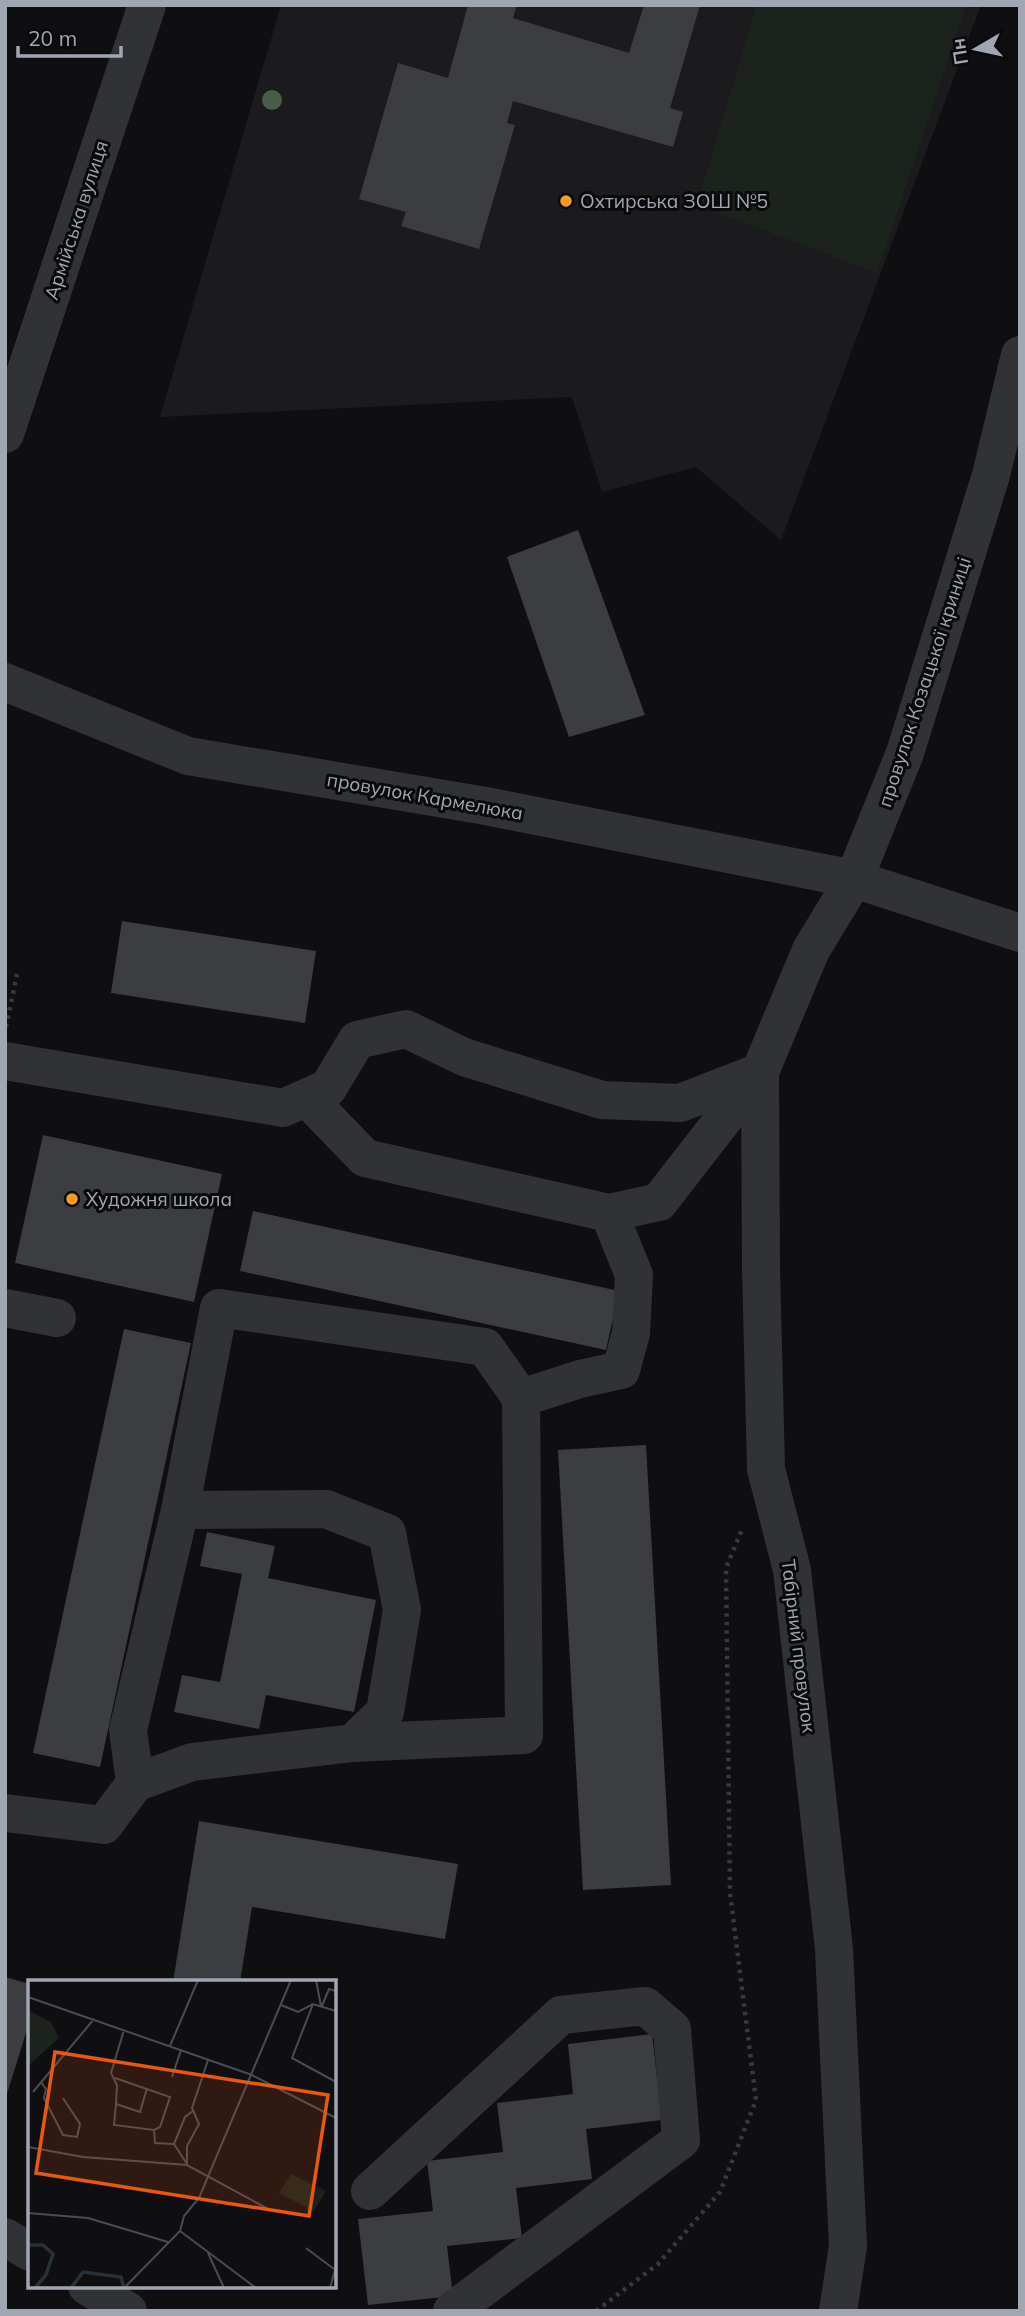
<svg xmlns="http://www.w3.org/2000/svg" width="1025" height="2316" font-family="Mulish,sans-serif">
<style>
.built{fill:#1b1b1e}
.green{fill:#1c231c}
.building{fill:#3b3d41}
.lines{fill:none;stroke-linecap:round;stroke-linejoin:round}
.path{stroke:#36393d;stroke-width:4.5;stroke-dasharray:3.5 5;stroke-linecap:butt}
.minor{stroke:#303236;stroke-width:38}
.tree{fill:#485e48}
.poi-dot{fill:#fa9c1e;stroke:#0a0a0c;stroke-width:2.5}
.labels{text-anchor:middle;stroke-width:6;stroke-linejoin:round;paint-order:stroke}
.poi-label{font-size:19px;fill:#a0a7b2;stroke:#0a0a0c;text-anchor:start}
.street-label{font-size:19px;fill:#a0a7b2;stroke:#0a0a0c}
.inset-river{fill:none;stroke:#273137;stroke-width:3.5}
.inset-road{fill:none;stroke:#494c51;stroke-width:2}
.view{fill:#e8590c;fill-opacity:0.15;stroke:#e8590c;stroke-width:3.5}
.inset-edge{fill:none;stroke:#a0a7b2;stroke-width:3.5}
</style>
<rect width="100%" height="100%" fill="#0f0f11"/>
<path class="built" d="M281 5H981L781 540 696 467 602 492 572 397 160 417Z"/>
<path class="green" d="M757 5H966L877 273 697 205Z"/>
<path class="building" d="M468 5H517L513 18 629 53 644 5H700L670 108 683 112 673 147 513 101 507 123 515 125 479 249 401 226 406 212 359 199 398 63 448 78Z
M578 530 645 715 569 737 507 557Z
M122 921 316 951 305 1023 111 993Z
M43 1135 222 1174 194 1302 15 1263Z
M253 1211 619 1291 606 1350 240 1271Z
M124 1329 191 1343 100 1767 33 1753Z
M646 1445 671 1885 583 1890 558 1450Z
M207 1532 275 1546 268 1578 376 1600 354 1712 266 1695 259 1729 174 1712 182 1675 220 1682 242 1574 200 1566Z
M199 1821 458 1864 445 1939 252 1907 240 1982H173Z
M5 1977 30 1984V2020L6 2097Z
M652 2034 662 2120 586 2129 592 2179 516 2188 522 2238 447 2246 453 2296 368 2305 358 2219 433 2211 427 2161 503 2152 497 2103 573 2094 568 2044Z"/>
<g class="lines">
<path class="path" d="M6 1027 17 974
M596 2311 658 2264 720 2192 756 2100 730 1893 726 1568 743 1527"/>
<path class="minor" d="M5 434 147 5
M5 682 188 756 486 806 854 879 1020 933
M5 1061 283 1108 328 1088 357 1040 406 1029 464 1057 602 1100 680 1103 760 1072
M307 1098 365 1158 609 1213 659 1202 760 1072
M5 1308 57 1318
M521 1398 580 1379 621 1370 631 1333 634 1275 609 1213
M135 1783 128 1730 180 1510 219 1308 485 1347 521 1398 524 1735 353 1743
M5 1813 104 1825 135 1783 192 1762 353 1743 385 1712 402 1610 387 1533 326 1509 180 1510
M370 2191 561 2015 645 2006 672 2029 681 2140 452 2311
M5 2237 30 2252
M87 2286 128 2311
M838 2311 848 2246 834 1949 792 1570 766 1469 761 1267 760 1072 811 950 854 879 905 753 991 475 1020 355"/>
</g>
<circle class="tree" cx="272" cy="100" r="10"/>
<g class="poi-dot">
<circle cx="566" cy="201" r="7"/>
<circle cx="72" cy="1199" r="7"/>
</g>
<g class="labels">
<g class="poi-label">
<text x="580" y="208">Охтирська ЗОШ №5</text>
<text x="86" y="1206">Художня школа</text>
</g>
<g class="street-label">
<text transform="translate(76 220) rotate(-72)" y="7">Армійська вулиця</text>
<text transform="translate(924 682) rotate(-72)" y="7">провулок Козацької криниці</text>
<text transform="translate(425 796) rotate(10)" y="7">провулок Кармелюка</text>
<text transform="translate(799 1646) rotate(83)" y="7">Табірний провулок</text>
</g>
</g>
<g transform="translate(28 1980)">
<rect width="308" height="308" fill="#0f0f11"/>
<path d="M0 30 23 42 31 58 0 86ZM263 194 298 211 286 231 251 213Z" fill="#1c231c"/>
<path class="inset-river" d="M0 265H15L25 274 18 295 7 308M43 308 55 292 93 297 96 308"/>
<path class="inset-road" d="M288 0 293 26M0 17 224 95 308 138M285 24 264 78 308 102M253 25 270 32 285 24 308 31M294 26 301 9 308 11M96 50 83 93 89 105 88 124 112 132 119 108M142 66 170 0M144 97 153 70M87 98 142 117 132 147 126 150 86 145 88 124M13 102 18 109 16 118 35 155 49 157 52 144 35 118M5 112 66 39M126 150 127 163 146 164M0 167 55 177 159 185 242 230M159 184 146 164 157 137 165 131M159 185V166L171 144 164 128 180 80M0 233 60 238 140 262M152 251 228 308M278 268 306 289M180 273 196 308M98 306 152 251 156 236 171 218 263 0M302 308 308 286"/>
<path class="view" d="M27 72 300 115 281 236 8 193Z"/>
<rect width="308" height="308" class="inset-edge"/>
</g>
<rect width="1025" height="2316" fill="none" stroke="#a0a7b2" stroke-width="14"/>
<g transform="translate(976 49) rotate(261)" stroke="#0a0a0c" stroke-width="5" paint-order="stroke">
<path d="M0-5L12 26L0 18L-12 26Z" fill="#a0a7b2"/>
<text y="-10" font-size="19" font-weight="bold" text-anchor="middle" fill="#a0a7b2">Пн</text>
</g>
<path d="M18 46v10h103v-10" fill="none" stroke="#a0a7b2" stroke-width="3.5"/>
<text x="28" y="46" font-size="21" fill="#a0a7b2" stroke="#0a0a0c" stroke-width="5" paint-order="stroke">20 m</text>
</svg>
